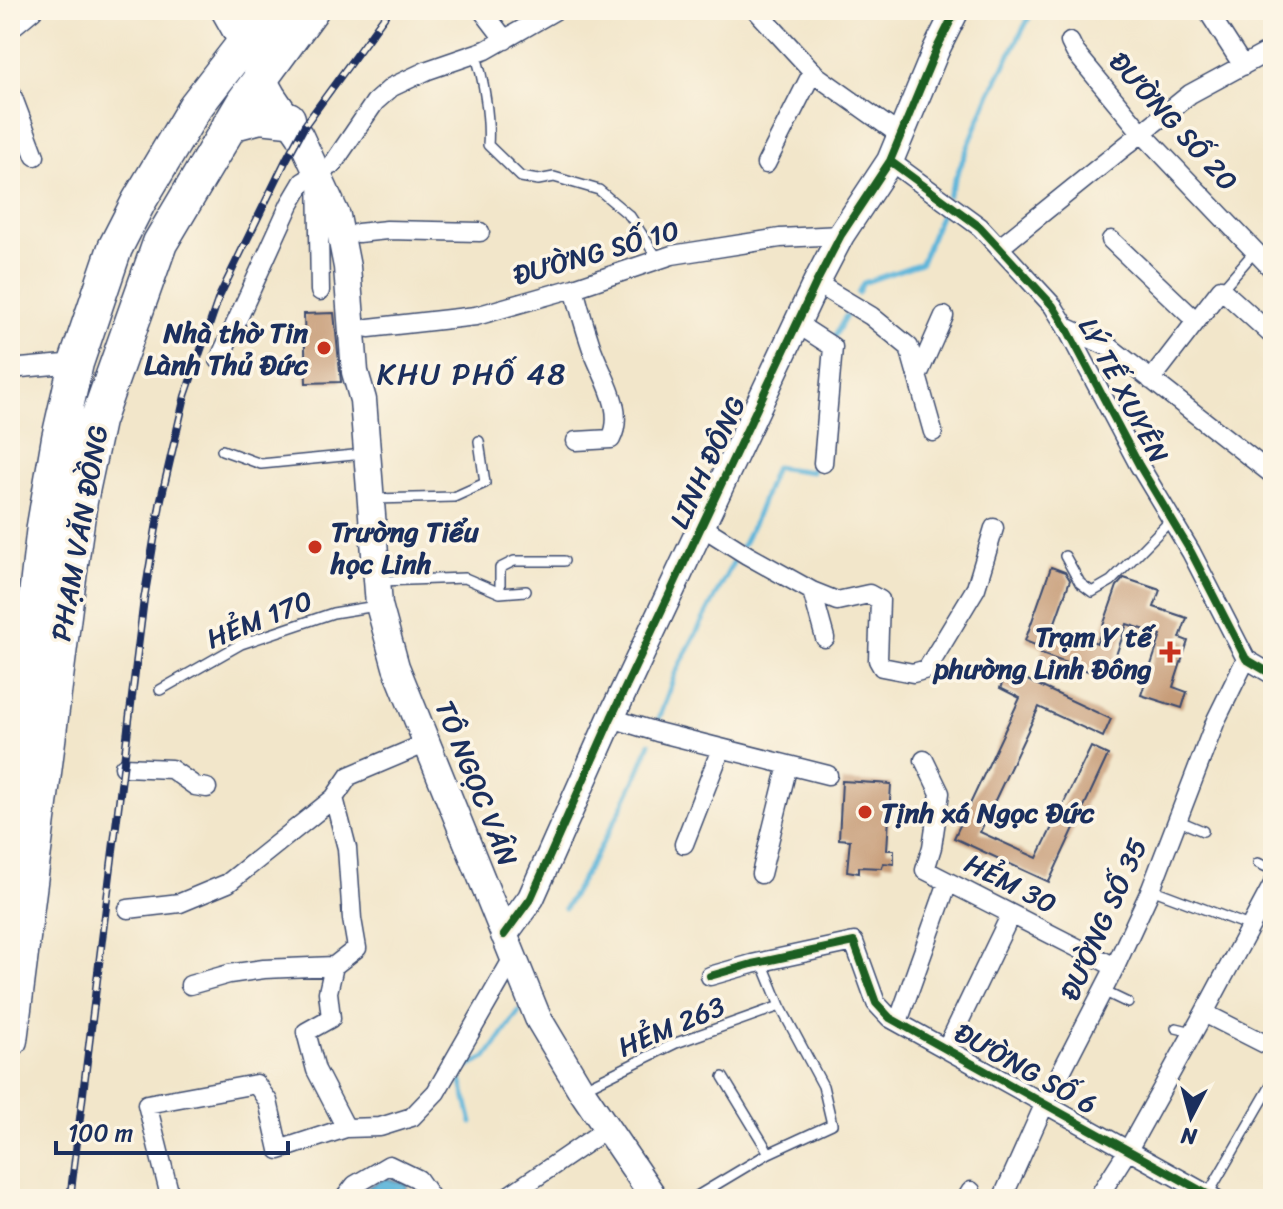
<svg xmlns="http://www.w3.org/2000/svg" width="1283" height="1209" font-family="Sriracha,sans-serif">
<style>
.water{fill:#5db5da;stroke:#3c729c;stroke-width:2}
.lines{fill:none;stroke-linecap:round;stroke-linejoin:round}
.stream{stroke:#5db5da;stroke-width:5}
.building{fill:#c79d79}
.lane-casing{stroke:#3b4a6e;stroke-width:12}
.street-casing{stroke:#3b4a6e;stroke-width:21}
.secondary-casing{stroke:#3b4a6e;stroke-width:29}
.highway-casing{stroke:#3b4a6e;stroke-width:37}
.lane{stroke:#fff;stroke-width:9}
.street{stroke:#fff;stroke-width:18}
.secondary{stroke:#fff;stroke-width:26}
.highway{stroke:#fff;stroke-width:34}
.rail-casing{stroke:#1b2f5e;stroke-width:8}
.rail{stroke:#fcf5e5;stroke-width:5;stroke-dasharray:15;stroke-linecap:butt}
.cycleway-casing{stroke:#fcf5e5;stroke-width:13}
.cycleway{stroke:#1b5e20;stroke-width:8}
.poi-dot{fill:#c8321e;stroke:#fcf5e5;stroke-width:3}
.labels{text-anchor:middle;stroke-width:7;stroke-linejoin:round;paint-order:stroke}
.street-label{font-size:28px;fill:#1b2f5e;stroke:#fcf5e5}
.poi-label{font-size:28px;font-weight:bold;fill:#1b2f5e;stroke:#fcf5e5;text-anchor:end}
.neighbourhood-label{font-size:30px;letter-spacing:2px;fill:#1b2f5e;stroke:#fcf5e5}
</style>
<rect width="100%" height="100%" fill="#fcf5e5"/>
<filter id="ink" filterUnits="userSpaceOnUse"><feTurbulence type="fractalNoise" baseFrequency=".0125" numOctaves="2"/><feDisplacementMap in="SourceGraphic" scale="16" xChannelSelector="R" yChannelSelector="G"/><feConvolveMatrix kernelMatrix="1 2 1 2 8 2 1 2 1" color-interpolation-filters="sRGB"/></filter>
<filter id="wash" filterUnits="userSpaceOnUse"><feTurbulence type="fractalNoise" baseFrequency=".006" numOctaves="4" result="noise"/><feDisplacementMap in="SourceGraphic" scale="32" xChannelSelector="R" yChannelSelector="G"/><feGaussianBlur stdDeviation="1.8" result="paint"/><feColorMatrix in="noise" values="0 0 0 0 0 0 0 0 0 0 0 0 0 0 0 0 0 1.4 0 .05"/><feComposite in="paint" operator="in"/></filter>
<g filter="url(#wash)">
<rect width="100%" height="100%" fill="#f2e6ca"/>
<path class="water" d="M386 1178 407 1184 406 1199H357L369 1186Z"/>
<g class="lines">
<path class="stream" d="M948 196 990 93 1033 10
M858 293 863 283 921 263 944 206
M832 341 846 316
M742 546 755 520 775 467 812 472 818 421
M659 719 675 674 737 555
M565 908C596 855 629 801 650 743
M472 1123 459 1071 486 1058 519 1011"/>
</g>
<g id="blocks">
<path class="building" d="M334 313 341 382 306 383 304 314Z
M1051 567 1065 572 1070 580 1053 628 1097 643 1117 586 1124 578 1160 590 1154 607 1187 618 1180 638 1188 641 1173 687 1187 692 1182 708 1141 695 1161 635 1127 624 1110 672 1091 666 1088 671 1041 654 1043 648 1025 641Z
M1008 671 1111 719 1103 737 1039 707 980 832 1037 858 1091 747 1108 755 1049 882 954 838 1020 698 1000 688Z
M842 781 891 784 887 850H894V864L883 863 882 868 859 867V873L847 871 850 840 839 839Z"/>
</g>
</g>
<g filter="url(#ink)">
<use href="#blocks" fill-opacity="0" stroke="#3b4a6e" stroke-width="2"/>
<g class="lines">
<g class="lane-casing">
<path id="lane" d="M475 54C484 77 490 121 488 145L521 177 538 180 554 177 599 190 630 216 658 259
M1222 289 1255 251
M222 450 261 464 364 454
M374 499 454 497 485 483 479 441
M1065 556 1080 583 1092 592 1111 581 1171 520
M381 581 465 578 500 593 526 591
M500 593V568L514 561H564
M160 690 241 644 333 613 376 606
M1177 820 1203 831
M1258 863 1273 870
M1151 889 1252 927
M1103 991 1128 1003
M1176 1028 1193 1032
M723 1077 769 1153
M584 1088 676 1043 780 1006
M1207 1196 1273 1082
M692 1199 769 1153 832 1124 823 1086 780 1006 762 962"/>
</g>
<g class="street-casing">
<path id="street" d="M482 10 505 40
M756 10 817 76 900 135
M1207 10 1243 66
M10 29 33 10
M1070 42 1075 52 1142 133 1273 270
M10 90 35 156
M890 161 980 227 1053 306 1066 327 1139 465 1191 552 1246 659 1273 675
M766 164 813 71
M332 165 375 102 392 87 428 70 486 50 556 10
M358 233 387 230 480 232
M1111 240 1196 321
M999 248 1190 94 1273 49
M816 283 871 316 909 347 933 432
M574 288C579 307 584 325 590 343 599 373 627 408 611 439L576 441
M796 323 833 347 823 463
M1066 327 1111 348 1273 475
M369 328 476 316 574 288 672 255 780 238 841 235
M219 360 290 204 303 182 318 173 320 291
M10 369 76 363
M918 375 944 316
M1151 380 1221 289 1273 336
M701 526 747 555 812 591 837 601 869 594 880 600 878 660 882 667 913 673 927 669 976 588 994 528
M812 591 825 638
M611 718 657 732 828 775
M924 760 940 793 932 847 925 870 1115 967
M124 767 171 769 195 786 207 788
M334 798 347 848 352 919 357 948 334 966 328 992 331 1018 306 1032 316 1070 346 1128
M684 844 721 749
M761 874 788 765
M128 909 180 903 228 883 334 798 349 776 427 743
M710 976 752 964 854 942 876 1003 890 1018 1216 1199
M190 985 229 974 264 969 334 966
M1204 1013 1273 1048
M898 1022 948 882
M946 1049 1011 914
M168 1188 147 1104 256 1084 268 1101 279 1150 346 1128 380 1127 412 1117 436 1092 513 958
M344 1199 355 1185 389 1165 418 1179 432 1199
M504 1199 608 1128
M966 1199 971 1191
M1002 1199 1045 1103 1115 967 1151 889 1216 720 1246 659
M1097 1199 1128 1150 1204 1013 1273 884"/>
</g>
<g class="secondary-casing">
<path id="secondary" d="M224 10 272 95 300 136 337 216 347 267 355 372 363 400 379 605 396 667 538 1018 581 1090 655 1199
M504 935 531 898 611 718 816 283 841 235 890 161 936 50 956 10"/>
</g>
<g class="highway-casing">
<path id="highway" d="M230 124 260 116 288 119
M10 824 44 526 59 438 76 363 115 248 139 201 195 107 270 10
M10 1040 66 599 80 501 97 421 160 243 245 100 311 10"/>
</g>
<use href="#lane" class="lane"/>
<use href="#street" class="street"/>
<use href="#secondary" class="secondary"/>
<use href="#highway" class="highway"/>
<g class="rail-casing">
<path id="rail" d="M70 1199 144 599 161 499 185 396 219 297 286 160 305 125 389 10"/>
</g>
<use href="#rail" class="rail"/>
<g class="cycleway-casing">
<path id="cycleway" d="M890 161 980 227 1053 306 1066 327 1139 465 1191 552 1246 659 1273 675
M504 935 531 898 611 718 816 283 841 235 890 161 936 50 956 10
M710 976 752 964 854 942 876 1003 890 1018 1216 1199"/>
</g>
<use href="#cycleway" class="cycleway"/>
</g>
</g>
<g class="poi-dot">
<circle cx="324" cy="348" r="8"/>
<circle cx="315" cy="547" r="8"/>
<path d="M1166 640h8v8h8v8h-8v8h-8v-8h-8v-8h8z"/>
<circle cx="865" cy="812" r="8"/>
</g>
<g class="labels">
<g class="street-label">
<text transform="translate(1174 121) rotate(48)" y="10">ĐƯỜNG SỐ 20</text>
<text transform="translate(596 252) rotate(-16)" y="10">ĐƯỜNG SỐ 10</text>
<text transform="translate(1124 390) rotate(62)" y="10">LÝ TẾ XUYÊN</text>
<text transform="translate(707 462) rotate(-65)" y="10">LINH ĐÔNG</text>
<text transform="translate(79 533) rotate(-80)" y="10">PHẠM VĂN ĐỒNG</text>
<text transform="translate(259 619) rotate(-22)" y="10">HẺM 170</text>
<text transform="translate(477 783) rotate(68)" y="10">TÔ NGỌC VÂN</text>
<text transform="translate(1011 883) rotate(27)" y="10">HẺM 30</text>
<text transform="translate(1103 919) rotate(-66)" y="10">ĐƯỜNG SỐ 35</text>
<text transform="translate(671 1026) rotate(-23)" y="10">HẺM 263</text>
<text transform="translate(1026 1068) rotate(29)" y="10">ĐƯỜNG SỐ 6</text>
</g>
<g class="poi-label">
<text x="308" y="342">Nhà thờ Tin<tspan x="308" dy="32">Lành Thủ Đức</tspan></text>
<text x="331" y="541" text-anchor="start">Trường Tiểu<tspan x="331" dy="32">học Linh</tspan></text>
<text x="1152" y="646">Trạm Y tế<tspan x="1152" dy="32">phường Linh Đông</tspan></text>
<text x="881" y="822" text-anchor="start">Tịnh xá Ngọc Đức</text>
</g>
<g class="neighbourhood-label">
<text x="472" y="384">KHU PHỐ 48</text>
</g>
</g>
<rect width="1283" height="1209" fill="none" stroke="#fcf5e5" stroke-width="40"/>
<g transform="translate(1191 1117) rotate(186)" stroke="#fcf5e5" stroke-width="6" paint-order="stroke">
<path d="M0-6L14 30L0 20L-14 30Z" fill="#1b2f5e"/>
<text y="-12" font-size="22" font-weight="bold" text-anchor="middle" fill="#1b2f5e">N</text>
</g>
<path d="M56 1141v12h232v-12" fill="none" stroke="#1b2f5e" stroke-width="4"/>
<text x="68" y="1141" font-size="24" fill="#1b2f5e" stroke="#fcf5e5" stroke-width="6" paint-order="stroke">100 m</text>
</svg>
